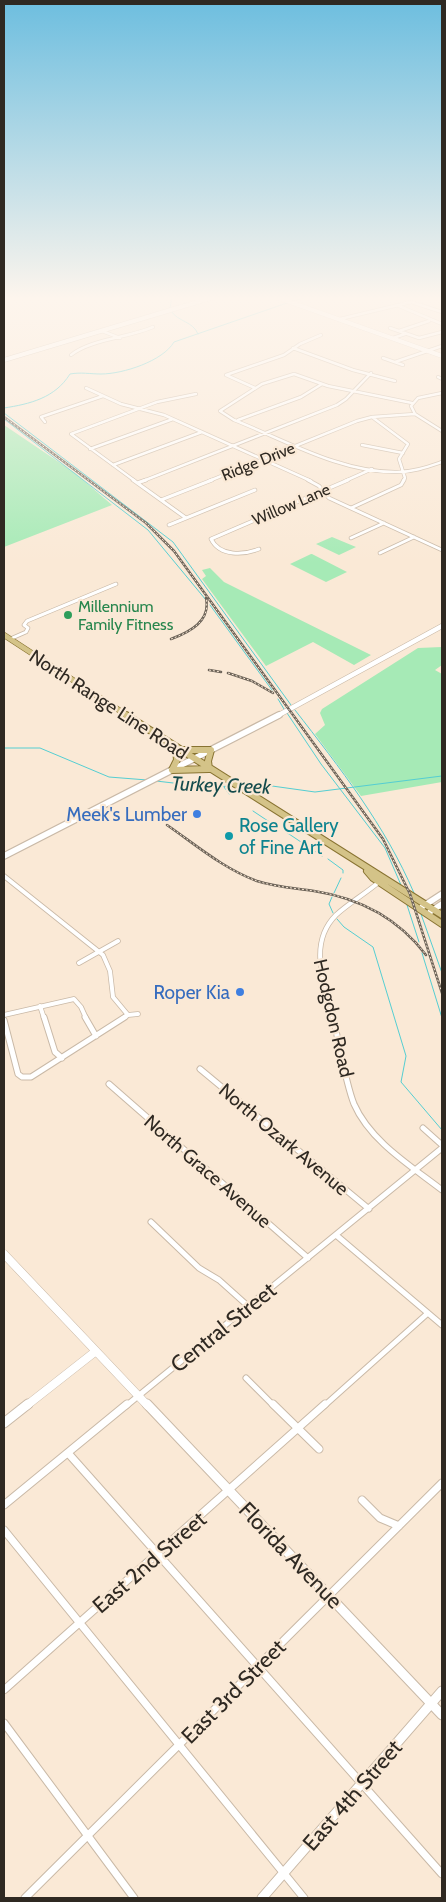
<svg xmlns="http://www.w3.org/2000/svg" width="446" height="1902" font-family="Cabin,sans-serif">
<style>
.green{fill:#a6eab6}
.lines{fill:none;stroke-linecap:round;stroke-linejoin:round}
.stream{stroke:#54ced2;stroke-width:1}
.street-far4-casing{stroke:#c9b9a7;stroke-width:4}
.street-far3-casing{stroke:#c9b9a7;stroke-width:4.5}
.street-far2-casing{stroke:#c9b9a7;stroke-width:5.5}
.street-far1-casing{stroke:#c9b9a7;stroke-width:7}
.street-casing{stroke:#c9b9a7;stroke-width:9}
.secondary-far4-casing{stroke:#c9b9a7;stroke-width:5}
.secondary-far3-casing{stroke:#c9b9a7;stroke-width:5.5}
.secondary-far2-casing{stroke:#c9b9a7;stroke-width:8}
.secondary-far1-casing{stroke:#c9b9a7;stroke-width:9}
.secondary-casing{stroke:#c9b9a7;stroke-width:11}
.primary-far1-casing{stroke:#887331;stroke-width:6}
.primary-casing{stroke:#887331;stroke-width:8}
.street-far4{stroke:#fff;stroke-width:2.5}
.street-far3{stroke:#fff;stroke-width:3}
.street-far2{stroke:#fff;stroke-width:4}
.street-far1{stroke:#fff;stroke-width:5}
.street{stroke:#fff;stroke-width:7}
.secondary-far4{stroke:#fff;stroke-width:4}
.secondary-far3{stroke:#fff;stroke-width:4.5}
.secondary-far2{stroke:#fff;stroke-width:5.5}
.secondary-far1{stroke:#fff;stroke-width:8}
.secondary{stroke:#fff;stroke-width:9}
.primary-far1{stroke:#d4c388;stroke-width:5}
.primary{stroke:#d4c388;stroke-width:6}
.rail-casing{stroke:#6c6358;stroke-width:2.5}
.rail{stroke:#fae9d6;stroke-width:1;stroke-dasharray:2;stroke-linecap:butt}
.leisure-dot{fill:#2e9e5b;stroke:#fae9d6;stroke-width:2}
.shop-dot{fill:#3f7fe0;stroke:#fae9d6;stroke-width:2}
.culture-dot{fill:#0f9aa8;stroke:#fae9d6;stroke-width:2}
.labels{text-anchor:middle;stroke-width:4.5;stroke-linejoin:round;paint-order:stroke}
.far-street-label{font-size:16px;fill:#2f2922;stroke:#fae9d6}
.far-leisure-label{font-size:16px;fill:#27864d;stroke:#fae9d6;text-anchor:start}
.street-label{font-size:19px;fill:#2f2922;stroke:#fae9d6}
.shop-label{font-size:19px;fill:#366cbe;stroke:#fae9d6;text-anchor:end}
.culture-label{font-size:19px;fill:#0d838f;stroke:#fae9d6;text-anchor:start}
.water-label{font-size:20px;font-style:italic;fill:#144b4c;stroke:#fae9d6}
.near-street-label{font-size:22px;fill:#2f2922;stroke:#fae9d6}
</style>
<rect width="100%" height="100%" fill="#fae9d6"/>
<path class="green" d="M4 425 75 473 112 505 4 547Z
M332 537 356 547 339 555 316 544Z
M311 554H312L347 572 326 582 290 564Z
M210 568 224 582 371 655 354 665 313 642 266 666 202 579 206 576 202 570Z
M442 647V665L435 670 442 674V782L361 796 315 734 325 725 320 713 322 709 418 648Z"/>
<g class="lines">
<path class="stream" d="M292 301 308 297
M170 308 172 297
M171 311C178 322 193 321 198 334
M4 408C30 404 55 398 70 374 81 372 90 374 101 374 123 374 163 361 174 342L287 303
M4 413 173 542 291 705
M4 419 148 530 206 600
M210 605 272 690
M278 699 284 709
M295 710C340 768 385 825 414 893
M287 713 321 764 385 848 401 885
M4 748H40L109 777 147 780
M156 781 208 787 234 786
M243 786 265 785 315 792 442 776
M224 787 229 794
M253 811 271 823
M283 830 322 856
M328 859 343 870V873
M334 893 341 878
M332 897 329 904 333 913
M407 905 419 942
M421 914 442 973
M337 919 344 927 373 947 406 1056 401 1082 442 1130
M422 953 442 1018"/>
<g class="street-far4-casing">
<path id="street-far4" d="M399 306 442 324
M340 319 411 302 442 312
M390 328 419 338 442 332
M102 331 120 338
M399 331 429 321
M393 338 405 334
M293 348 353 370 395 381
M71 355C91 339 128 338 153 327
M383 358 403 365
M395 362 442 346
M226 375 284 355 300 344 321 335
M226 375 255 388
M438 377 442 379
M86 388 121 404 164 415 311 481
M442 393 418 398 411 406 415 414 442 431
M412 403 328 386 294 374 262 384 220 411 234 420C285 440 341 473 397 472 413 472 427 467 442 462
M372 417 408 444 399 459 405 478 403 481
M238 420 301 397 322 384
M45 422 41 417 103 396
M362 445 403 453
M90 449 173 419
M113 465 202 432
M135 481 71 434 157 402 196 394
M143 481 337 405 346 399 371 373
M209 481 357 421 372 417 415 414
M345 481 372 469"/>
</g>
<g class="street-far3-casing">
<path id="street-far3" d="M133 480 186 518
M308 480 319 486 329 498 442 550
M137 483 146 480
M161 500 212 480
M351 508 401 485 404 480
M169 525 255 490
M351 538 384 523
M259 549C244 555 220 557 211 539L348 480
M380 553 414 537
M10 639 26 632 28 628 24 625 27 621 116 584"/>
</g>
<g class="street-far2-casing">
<path id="street-far2" d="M4 876 103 955 110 971 113 997 128 1015 138 1014
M79 963 118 941
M40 1006 44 1018
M4 1015 74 999 81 1007 86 1018
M123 1018 128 1015
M333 1018C325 984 307 944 336 915 349 903 365 894 379 882"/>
</g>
<g class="street-far1-casing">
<path id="street-far1" d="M44 1017 55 1052 62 1058
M85 1017 96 1036
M333 1017C339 1042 345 1081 354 1104 370 1141 411 1166 442 1190
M4 1020 18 1074 22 1077H31L125 1017
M200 1069 369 1209
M109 1084 308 1258
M423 1128 442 1145
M151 1222 199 1268 219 1280 248 1306
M336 1235 442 1325
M246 1378 274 1406
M126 1406 442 1148
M324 1406 428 1313"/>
</g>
<g class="street-casing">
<path id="street" d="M273 1404 319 1449
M68 1453 442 1874
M362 1500 380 1518 399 1526
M4 1505 127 1404
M4 1530 304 1898
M4 1690 325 1404
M4 1723 134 1898
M25 1898 442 1483"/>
</g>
<g class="secondary-far4-casing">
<path id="secondary-far4" d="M276 297 442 356
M4 360 214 297"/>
</g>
<g class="secondary-far3-casing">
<path id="secondary-far3" d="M277 716 442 626"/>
</g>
<g class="secondary-far2-casing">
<path id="secondary-far2" d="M4 856 279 715
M422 907 442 894
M430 912 442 904"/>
</g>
<g class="secondary-far1-casing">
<path id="secondary-far1" d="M4 1254 148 1406
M26 1406 96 1351"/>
</g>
<g class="secondary-casing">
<path id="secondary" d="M147 1404 442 1715
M4 1423 28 1404
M262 1898 442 1691"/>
</g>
<g class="primary-far1-casing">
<path id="primary-far1" d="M4 635 128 716"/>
</g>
<g class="primary-casing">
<path id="primary" d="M126 715 442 915
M172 770 209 769 208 761 211 750H181
M172 770 177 760 176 749
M367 871 373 878 442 924"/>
</g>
<use href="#street-far4" class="street-far4"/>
<use href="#street-far3" class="street-far3"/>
<use href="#street-far2" class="street-far2"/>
<use href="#street-far1" class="street-far1"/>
<use href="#street" class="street"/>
<use href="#secondary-far4" class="secondary-far4"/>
<use href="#secondary-far3" class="secondary-far3"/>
<use href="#secondary-far2" class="secondary-far2"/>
<use href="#secondary-far1" class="secondary-far1"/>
<use href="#secondary" class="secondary"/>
<use href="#primary-far1" class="primary-far1"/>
<use href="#primary" class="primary"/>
<g class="rail-casing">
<path id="rail" d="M4 417 146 523 174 551 383 839 410 894 442 993
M171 639C190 632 211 621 206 598
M209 670 221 672
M228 673 252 681 273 693
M167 825C196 845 224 869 257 881 275 887 295 888 314 891 359 898 398 918 426 955"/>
</g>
<use href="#rail" class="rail"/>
</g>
<linearGradient id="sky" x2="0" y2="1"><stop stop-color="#6dbedf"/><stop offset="0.53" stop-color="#fdf5ed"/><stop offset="1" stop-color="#fdf5ed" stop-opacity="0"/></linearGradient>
<rect width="446" height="563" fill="url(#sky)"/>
<circle class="leisure-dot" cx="68" cy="615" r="5"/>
<g class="shop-dot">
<circle cx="197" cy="814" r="5"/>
<circle cx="240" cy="992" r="5"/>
</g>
<circle class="culture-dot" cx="229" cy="836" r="5"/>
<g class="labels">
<g class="far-street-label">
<text transform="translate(258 461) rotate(-22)" y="6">Ridge Drive</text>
<text transform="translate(291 504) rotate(-23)" y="6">Willow Lane</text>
</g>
<g class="far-leisure-label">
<text x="78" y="612">Millennium<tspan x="78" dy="18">Family Fitness</tspan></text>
</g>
<g class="street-label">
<text transform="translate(109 704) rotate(33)" y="7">North Range Line Road</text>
<text transform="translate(334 1018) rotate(77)" y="7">Hodgdon Road</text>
<text transform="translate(284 1139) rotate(40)" y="7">North Ozark Avenue</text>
<text transform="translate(208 1171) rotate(41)" y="7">North Grace Avenue</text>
</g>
<g class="shop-label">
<text x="187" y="821">Meek's Lumber</text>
<text x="230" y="999">Roper Kia</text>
</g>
<g class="culture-label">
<text x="239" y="832">Rose Gallery<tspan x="239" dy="22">of Fine Art</tspan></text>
</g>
<g class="water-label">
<text transform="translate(221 785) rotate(2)" y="7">Turkey Creek</text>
</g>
<g class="near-street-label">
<text transform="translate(223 1327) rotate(-39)" y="8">Central Street</text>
<text transform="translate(291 1555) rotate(46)" y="8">Florida Avenue</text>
<text transform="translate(149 1562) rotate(-41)" y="8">East 2nd Street</text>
<text transform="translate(233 1691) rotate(-45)" y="8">East 3rd Street</text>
<text transform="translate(352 1795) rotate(-49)" y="8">East 4th Street</text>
</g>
</g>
<rect width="446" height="1902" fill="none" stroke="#2f2922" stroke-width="10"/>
</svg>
